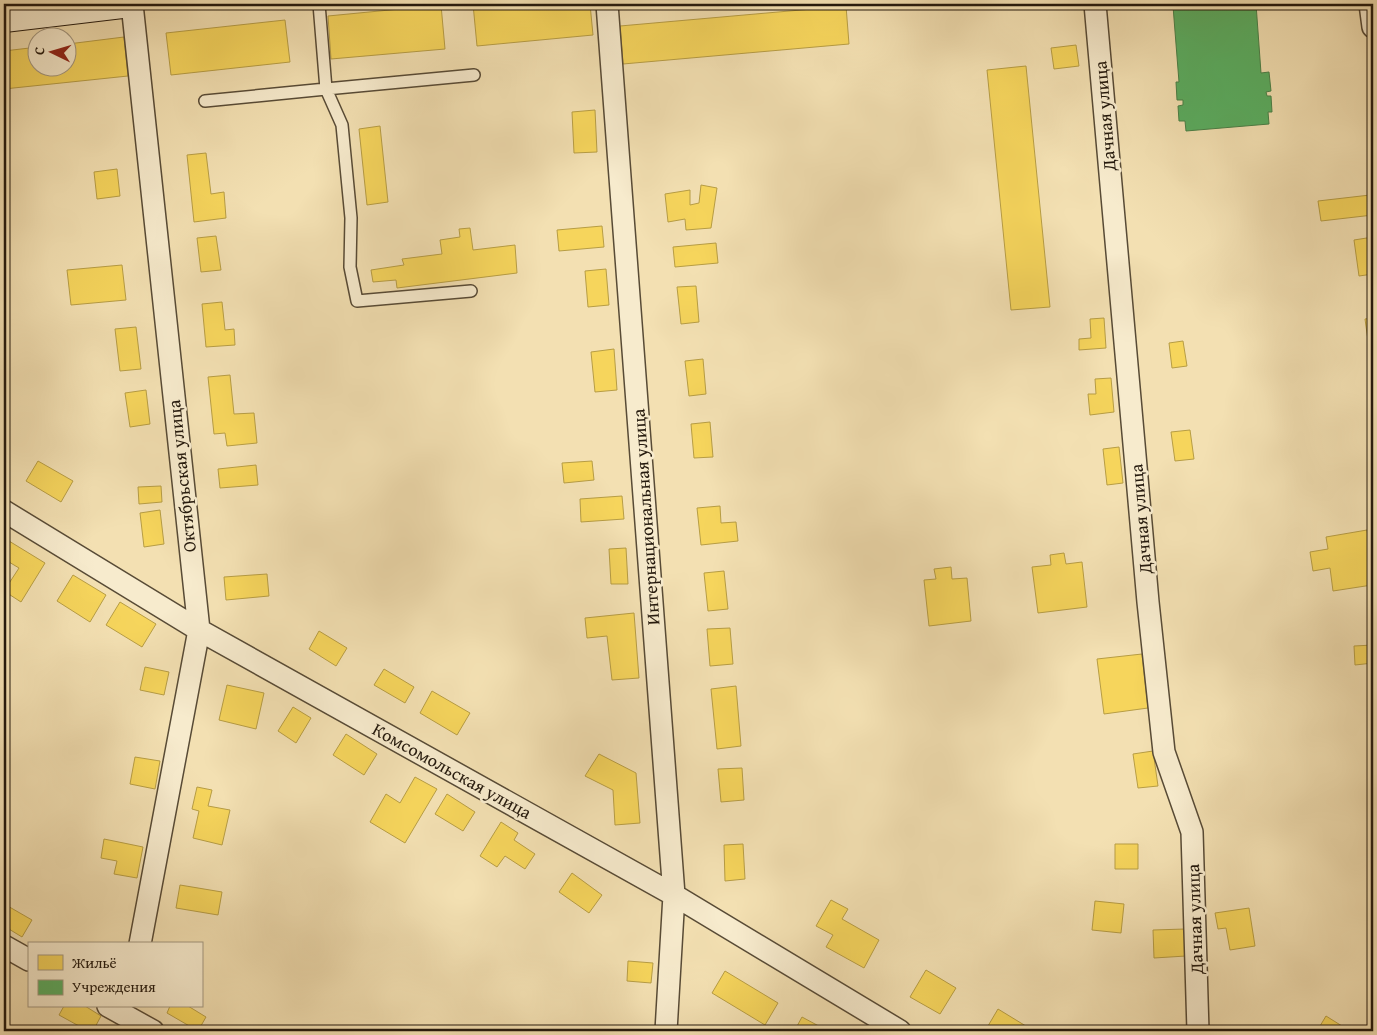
<svg xmlns="http://www.w3.org/2000/svg" width="1377" height="1035" font-family="'Gentium Book Plus',serif">
<style>
.homes{fill:#f6d55c;stroke:#b79d44}
.public{fill:#5aae61;stroke:#4a8148}
.lines{fill:none;stroke-linecap:round;stroke-linejoin:round}
.lane-casing{stroke:#584b36;stroke-width:14}
.street-casing{stroke:#584b36;stroke-width:24}
.secondary-casing{stroke:#24190d;stroke-width:30}
.lane{stroke:#f7ebcd;stroke-width:11}
.street{stroke:#f7ebcd;stroke-width:21}
.secondary{stroke:#f7ebcd;stroke-width:28}
.labels{text-anchor:middle;stroke-width:5;stroke-linejoin:round;paint-order:stroke}
.street-label{font-size:18px;fill:#24190d;stroke:#f7ebcd}
</style>
<rect width="100%" height="100%" fill="#f3e0b2"/>
<filter id="stains"><feTurbulence type="fractalNoise" baseFrequency=".004" numOctaves="4"/><feColorMatrix values="0 0 0 0 .2 0 0 0 0 .09 0 0 0 0 .02 0 0 0 .5 -.17"/></filter>
<radialGradient id="worn" r=".72"><stop offset=".6" stop-color="#630" stop-opacity="0"/><stop offset="1" stop-color="#630" stop-opacity=".3"/></radialGradient>
<path class="homes" d="M473 4H590L593 35 477 46Z
M441 5 445 49 331 59 328 16Z
M846 6 849 44 623 64 620 26Z
M285 20 290 62 171 75 166 33Z
M124 37 128 76 4 89V51L38 47V68H68V44Z
M1076 45 1079 66 1054 69 1051 48Z
M1026 66 1050 307 1011 310 987 70Z
M595 110 597 152 574 153 572 112Z
M380 126 388 202 367 205 359 129Z
M206 153 211 194 224 192 226 218 194 222 187 155Z
M117 169 120 196 97 199 94 172Z
M701 185 717 188 711 228 686 230 685 219 668 222 665 194 690 190V205L699 203Z
M1370 195 1373 215 1321 221 1318 201Z
M602 226 604 247 559 251 557 230Z
M470 228 473 250 515 245 517 273 397 288 396 280 373 282 371 270 404 265 402 259 442 254 440 240 460 237 459 229Z
M216 236 221 270 201 272 197 238Z
M1373 237V274L1359 276 1354 240Z
M716 243 718 263 675 267 673 247Z
M122 265 126 300 71 305 67 270Z
M606 269 609 305 588 307 585 271Z
M696 286 699 322 681 324 677 287Z
M222 302 225 330 234 329 235 345 206 347 202 304Z
M1104 318 1106 348 1079 350V339L1091 338 1090 319Z
M1373 318V355H1370L1365 319Z
M136 327 141 369 120 371 115 329Z
M1183 341 1187 366 1172 368 1169 343Z
M614 349 617 390 595 392 591 352Z
M703 359 706 394 689 396 685 361Z
M230 375 234 414 254 413 257 443 227 446 225 433 214 434 208 377Z
M1111 378 1114 412 1090 415 1088 394H1096L1095 379Z
M146 390 150 424 130 427 125 393Z
M710 422 713 457 694 458 691 424Z
M1190 430 1194 459 1175 461 1171 432Z
M1119 447 1123 483 1107 485 1103 449Z
M38 461 73 481 61 502 26 481Z
M592 461 594 480 564 483 562 463Z
M256 465 258 485 220 488 218 469Z
M161 486 162 502 139 504 138 487Z
M622 496 624 519 581 522 580 499Z
M720 506 721 523 736 522 738 541 701 545 697 508Z
M160 510 164 544 144 547 140 513Z
M1367 530 1369 543 1373 542V560L1368 561 1372 585 1333 591 1330 568 1313 571 1310 552 1328 549 1326 537Z
M9 541 45 563 21 602 4 591 19 568 4 559V550Z
M626 548 628 584H611L609 549Z
M1064 553 1066 564 1082 562 1087 607 1038 613 1032 567 1051 565 1050 555Z
M951 567 952 579 967 578 971 621 929 626 924 580 936 579 934 569Z
M724 571 728 609 708 611 704 573Z
M267 574 269 596 226 600 224 577Z
M73 575 106 595 90 622 57 601Z
M120 602 156 624 142 647 106 625Z
M634 613 639 678 612 680 607 636 587 638 585 618Z
M730 628 733 664 710 666 707 629Z
M319 631 347 648 336 666 309 649Z
M1373 645V663L1355 665 1354 646Z
M1142 654 1148 708 1104 714 1097 659Z
M145 667 169 672 164 695 140 690Z
M384 669 414 687 405 703 374 685Z
M227 685 264 693 256 729 219 720Z
M736 686 741 746 717 749 711 689Z
M432 691 470 713 457 735 420 713Z
M293 707 311 718 296 743 278 731Z
M346 734 377 754 364 775 333 755Z
M1153 751 1158 786 1138 788 1133 754Z
M599 754 636 773 640 823 615 825 613 790 585 776Z
M135 757 160 761 155 789 130 784Z
M742 768 744 800 721 802 718 769Z
M415 777 437 789 405 843 370 822 386 794 400 803Z
M197 787 212 790 208 806 230 810 222 845 193 838 199 811 192 809Z
M447 794 475 812 463 831 435 814Z
M501 822 518 833 514 840 535 854 525 869 505 856 497 867 480 856Z
M104 839 143 847 137 878 114 874 117 861 101 858Z
M743 844 745 879 725 881 724 845Z
M1115 844H1138V869H1115Z
M572 873 602 895 589 913 559 892Z
M180 885 222 892 218 915 176 908Z
M831 900 848 909 842 919 879 940 864 968 826 947 833 935 816 926Z
M1095 901 1124 904 1121 933 1092 930Z
M6 905 32 920 22 937 4 926V909Z
M1249 908 1255 946 1230 950 1226 928 1218 929 1215 913Z
M1185 929 1186 956 1154 958 1153 930Z
M628 961 653 963 651 983 627 981Z
M926 970 956 988 940 1014 910 997Z
M725 971 778 1003 765 1025 712 993Z
M64 1006H85L101 1016 93 1031H88L59 1015Z
M170 1006H188L206 1017 198 1031 167 1013Z
M998 1009 1034 1031H985Z
M1326 1016 1350 1031H1317Z
M802 1017 828 1031H802L796 1028Z"/>
<path class="public" d="M1195 4H1256L1261 73 1269 72 1271 91 1266 92 1267 96H1271L1272 112H1268L1269 124 1186 131 1185 121H1179L1178 106 1183 105V100H1177L1176 82H1179L1173 6Z"/>
<g class="lines">
<g class="lane-casing">
<path id="lane" d="M319 4 326 89 474 75
M205 101 326 89 342 125 351 218 350 267 357 301 471 291"/>
</g>
<g class="street-casing">
<path id="street" d="M132 4 199 630 140 944
M607 4 674 895 666 1031
M1095 4 1148 602 1164 752 1192 832 1198 1031
M1370 4 1373 27
M4 511 199 630 674 895 900 1031
M4 946 29 960
M108 1006 153 1031"/>
</g>
<g class="secondary-casing">
<path id="secondary" d="M4 18 122 4"/>
</g>
<use href="#lane" class="lane"/>
<use href="#street" class="street"/>
<use href="#secondary" class="secondary"/>
</g>
<g class="labels">
<g class="street-label">
<text transform="translate(1105 116) rotate(-95)" y="6">Дачная улица</text>
<text transform="translate(182 476) rotate(-96)" y="6">Октябрьская улица</text>
<text transform="translate(646 517) rotate(-94)" y="6">Интернациональная улица</text>
<text transform="translate(1141 519) rotate(-95)" y="6">Дачная улица</text>
<text transform="translate(452 771) rotate(29)" y="6">Комсомольская улица</text>
<text transform="translate(1195 919) rotate(-92)" y="6">Дачная улица</text>
</g>
</g>
<rect width="1377" height="1035" fill="none" stroke="#f3e0b2" stroke-width="20"/>
<rect x="5" y="5" width="1367" height="1025" fill="none" stroke="#24190d" stroke-width="2.5"/>
<rect x="10" y="10" width="1357" height="1015" fill="none" stroke="#24190d"/>
<rect x="28" y="942" width="175" height="65" fill="#f7ebcd" stroke="#a39780"/>
<rect x="38" y="955" width="25" height="15" fill="#f6d55c" stroke="#a39780"/>
<text x="72" y="968" font-size="15" fill="#24190d">Жильё</text>
<rect x="38" y="980" width="25" height="15" fill="#5aae61" stroke="#a39780"/>
<text x="72" y="992" font-size="15" fill="#24190d">Учреждения</text>
<g transform="translate(52 52) rotate(275)"><circle r="24" fill="#f7ebcd" stroke="#a39780"/>
<path d="M0-4L9 19L0 12L-9 19Z" fill="#8f2418"/>
<text y="-8" font-size="14" font-weight="bold" text-anchor="middle" fill="#24190d">С</text>
</g>
<rect width="100%" height="100%" filter="url(#stains)"/>
<rect width="100%" height="100%" fill="url(#worn)"/>
</svg>
